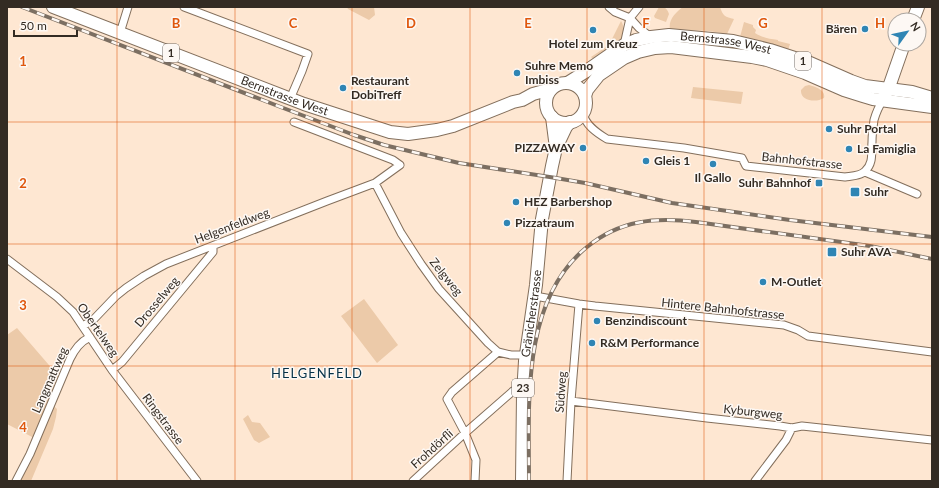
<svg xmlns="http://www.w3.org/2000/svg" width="939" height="488" font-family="Lato,sans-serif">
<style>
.green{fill:#eccaa9}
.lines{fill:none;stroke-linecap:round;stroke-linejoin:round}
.street-casing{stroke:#836f5c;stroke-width:9}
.primary-casing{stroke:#836f5c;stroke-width:14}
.street{stroke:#fff;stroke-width:7}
.primary{stroke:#fff;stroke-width:12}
.rail-casing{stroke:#7c6f62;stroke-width:4}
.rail{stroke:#fdf8f4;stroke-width:2.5;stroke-dasharray:8;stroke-linecap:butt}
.grid{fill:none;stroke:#df570d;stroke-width:1;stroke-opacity:0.55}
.poi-dot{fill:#2f85b4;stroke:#fdf8f4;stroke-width:1.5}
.labels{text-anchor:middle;stroke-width:3;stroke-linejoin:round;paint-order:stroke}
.shield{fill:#fdf8f4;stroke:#706862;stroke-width:1}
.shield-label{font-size:11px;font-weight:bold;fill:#332b23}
.poi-label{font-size:12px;font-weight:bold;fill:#332b23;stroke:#fdf8f4;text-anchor:start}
.street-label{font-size:12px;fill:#332b23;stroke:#fdf8f4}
.neighbourhood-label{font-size:13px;letter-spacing:1px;fill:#063147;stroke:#fdf8f4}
.grid-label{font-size:13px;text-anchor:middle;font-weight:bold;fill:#df570d;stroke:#fdf8f4;stroke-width:3;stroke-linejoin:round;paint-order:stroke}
</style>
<rect width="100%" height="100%" fill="#fee7d2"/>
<path class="green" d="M347 7H374L375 15 369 20 348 9Z
M659 7C665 7 667 8 669 14L666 22 655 18 654 16Z
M683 7H720C723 16 725 17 734 19L727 34 709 31 670 29C668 20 676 12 683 7Z
M621 21C625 27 624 35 620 41L594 58H592L591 57 609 45Z
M744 22 753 25V27L756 30 755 33C763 38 769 39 778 40V41L790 44 788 50 740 37Z
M809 85C816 87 826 90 824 98 816 103 800 101 801 90L805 86Z
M693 87 743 92 741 104 691 98Z
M364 299 398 345 377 363 341 316Z
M17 328 61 379 51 403 57 409 56 417 53 429 31 481H16L36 439 7 424V335Z
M248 415 252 422 260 423 270 437 259 443 254 440 243 419Z"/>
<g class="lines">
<g class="street-casing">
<path id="street" d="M184 7 308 54 302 71 290 99
M609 7 615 12 630 18 639 28 651 37
M120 33 128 7
M624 45 630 18 639 7
M583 113C585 125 597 133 607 139L684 148 742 158 746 166 845 177C851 176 861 176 865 171 874 163 871 152 872 142 872 135 873 127 874 120 876 113 879 106 883 100
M865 172 917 194
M375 183 401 233 421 264 439 289 488 343 498 352 511 355H526
M7 259 57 297 73 312 112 370 197 481
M535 296 579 304 595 306 784 325 798 330 808 336 932 352
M83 326 94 319 116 296 126 288 144 276 166 264 327 201 375 183 400 165 393 160 294 122
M112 370 122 362 213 252V246
M571 401 707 418 780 426 792 428 802 426 932 440
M16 481 30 454 70 359C75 349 80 342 90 337
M413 481 465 433 513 391 518 389H523
M475 481 476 460 465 433 447 399 452 392 498 352
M567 481 571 401 579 304
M755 481 786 440 792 428"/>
</g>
<g class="primary-casing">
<g id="primary">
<path id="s1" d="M53 7 304 104 390 132 408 134 437 130 453 126 513 102 522 100 533 94 551 89"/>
<path d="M913 20 918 7"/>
<path id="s2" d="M569 82 585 72 624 45 636 40 651 37 669 35 733 41 770 50 810 63 851 81 865 86 912 92 932 98"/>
<circle cx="566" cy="103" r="20"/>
<path d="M885 95 889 87 904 44"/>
<path d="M585 96 587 90 599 75 624 58 638 52 655 48 671 47 752 57 767 60 805 73 844 90 863 96 873 99 932 107"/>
<path d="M552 117 556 148"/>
<path id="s3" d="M522 481 523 394 525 361 536 285 542 219 552 166 556 148 566 127 570 122"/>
</g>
</g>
<use href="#street" class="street"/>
<use href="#primary" class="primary"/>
<g class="rail-casing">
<path id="rail" d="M22 7 278 106 354 135 384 145 459 163 556 178 585 183 672 203 790 220 932 237
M529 481C529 404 521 300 587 247 620 220 655 217 696 222L870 246 932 259"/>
</g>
<use href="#rail" class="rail"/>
</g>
<path class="grid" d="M117 7V481M235 7V481M352 7V481M470 7V481M587 7V481M704 7V481M822 7V481M7 122H932M7 244H932M7 366H932"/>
<g class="poi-dot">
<circle cx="865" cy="29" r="4"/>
<circle cx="593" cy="30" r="4"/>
<circle cx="517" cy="73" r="4"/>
<circle cx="343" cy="88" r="4"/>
<circle cx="829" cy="129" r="4"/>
<circle cx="583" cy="148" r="4"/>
<circle cx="849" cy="149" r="4"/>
<circle cx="646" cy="161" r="4"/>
<circle cx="713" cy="164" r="4"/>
<rect x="815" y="179" width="8" height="8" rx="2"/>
<rect x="850" y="187" width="10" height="10" rx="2"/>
<circle cx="516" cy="202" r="4"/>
<circle cx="507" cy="223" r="4"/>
<rect x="827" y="247" width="10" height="10" rx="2"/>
<circle cx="763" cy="282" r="4"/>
<circle cx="597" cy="321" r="4"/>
<circle cx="592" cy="343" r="4"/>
</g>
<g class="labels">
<g class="shield">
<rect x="163" y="44" width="16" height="18" rx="3"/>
<rect x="795" y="52" width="16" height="18" rx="3"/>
<rect x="512" y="379" width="22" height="18" rx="3"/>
</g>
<g class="shield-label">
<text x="171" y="57">1</text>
<text x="803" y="65">1</text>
<text x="523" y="392">23</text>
</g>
<g class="poi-label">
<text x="857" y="33" text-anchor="end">Bären</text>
<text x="593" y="48" text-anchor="middle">Hotel zum Kreuz</text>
<text x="525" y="70">Suhre Memo<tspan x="525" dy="14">Imbiss</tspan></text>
<text x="351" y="85">Restaurant<tspan x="351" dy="14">DobiTreff</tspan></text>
<text x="837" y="133">Suhr Portal</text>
<text x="575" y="152" text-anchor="end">PIZZAWAY</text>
<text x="857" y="153">La Famiglia</text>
<text x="654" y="165">Gleis 1</text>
<text x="713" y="182" text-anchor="middle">Il Gallo</text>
<text x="811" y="187" text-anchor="end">Suhr Bahnhof</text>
<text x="864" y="196">Suhr</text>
<text x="524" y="206">HEZ Barbershop</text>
<text x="515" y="227">Pizzatraum</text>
<text x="841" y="256">Suhr AVA</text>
<text x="771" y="286">M-Outlet</text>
<text x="605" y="325">Benzindiscount</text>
<text x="600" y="347">R&amp;M Performance</text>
</g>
<g class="street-label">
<text dy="4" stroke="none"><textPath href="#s2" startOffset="170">Bernstrasse West</textPath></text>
<text dy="4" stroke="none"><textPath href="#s1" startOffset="248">Bernstrasse West</textPath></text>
<text transform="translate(802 161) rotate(6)" y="4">Bahnhofstrasse</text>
<text transform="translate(232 226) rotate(-21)" y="4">Helgenfeldweg</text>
<text transform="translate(446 277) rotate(51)" y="4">Zelgweg</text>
<text transform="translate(157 302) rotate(-50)" y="4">Drosselweg</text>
<text transform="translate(723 309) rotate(6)" y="4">Hintere Bahnhofstrasse</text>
<text dy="4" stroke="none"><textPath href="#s3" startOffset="168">Gränicherstrasse</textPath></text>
<text transform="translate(98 330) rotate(55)" y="4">Obertelweg</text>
<text transform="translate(50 380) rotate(-66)" y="4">Langmattweg</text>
<text transform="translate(561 392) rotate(-86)" y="4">Südweg</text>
<text transform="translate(753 412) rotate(6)" y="4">Kyburgweg</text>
<text transform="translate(163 419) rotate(53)" y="4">Ringstrasse</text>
<text transform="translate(432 449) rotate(-42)" y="4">Frohdörfli</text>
</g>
<g class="neighbourhood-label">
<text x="317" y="378">HELGENFELD</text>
</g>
</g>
<g class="grid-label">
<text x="176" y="28">B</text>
<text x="293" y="28">C</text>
<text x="411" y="28">D</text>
<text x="528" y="28">E</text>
<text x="646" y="28">F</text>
<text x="763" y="28">G</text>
<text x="880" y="28">H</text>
<text x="23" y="66">1</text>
<text x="23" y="188">2</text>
<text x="23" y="310">3</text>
<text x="23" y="432">4</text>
</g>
<rect width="939" height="488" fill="none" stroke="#332b23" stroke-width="16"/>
<g transform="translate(907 32) rotate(57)"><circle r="19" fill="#fdf8f4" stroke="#aca6a0"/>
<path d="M0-3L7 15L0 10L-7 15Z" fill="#2f85b4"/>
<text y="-6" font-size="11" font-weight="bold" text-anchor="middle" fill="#332b23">N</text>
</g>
<path d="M14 30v6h63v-6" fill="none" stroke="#332b23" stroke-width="2"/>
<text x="20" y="30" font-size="12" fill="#332b23" stroke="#fdf8f4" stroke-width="3" paint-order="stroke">50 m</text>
</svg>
